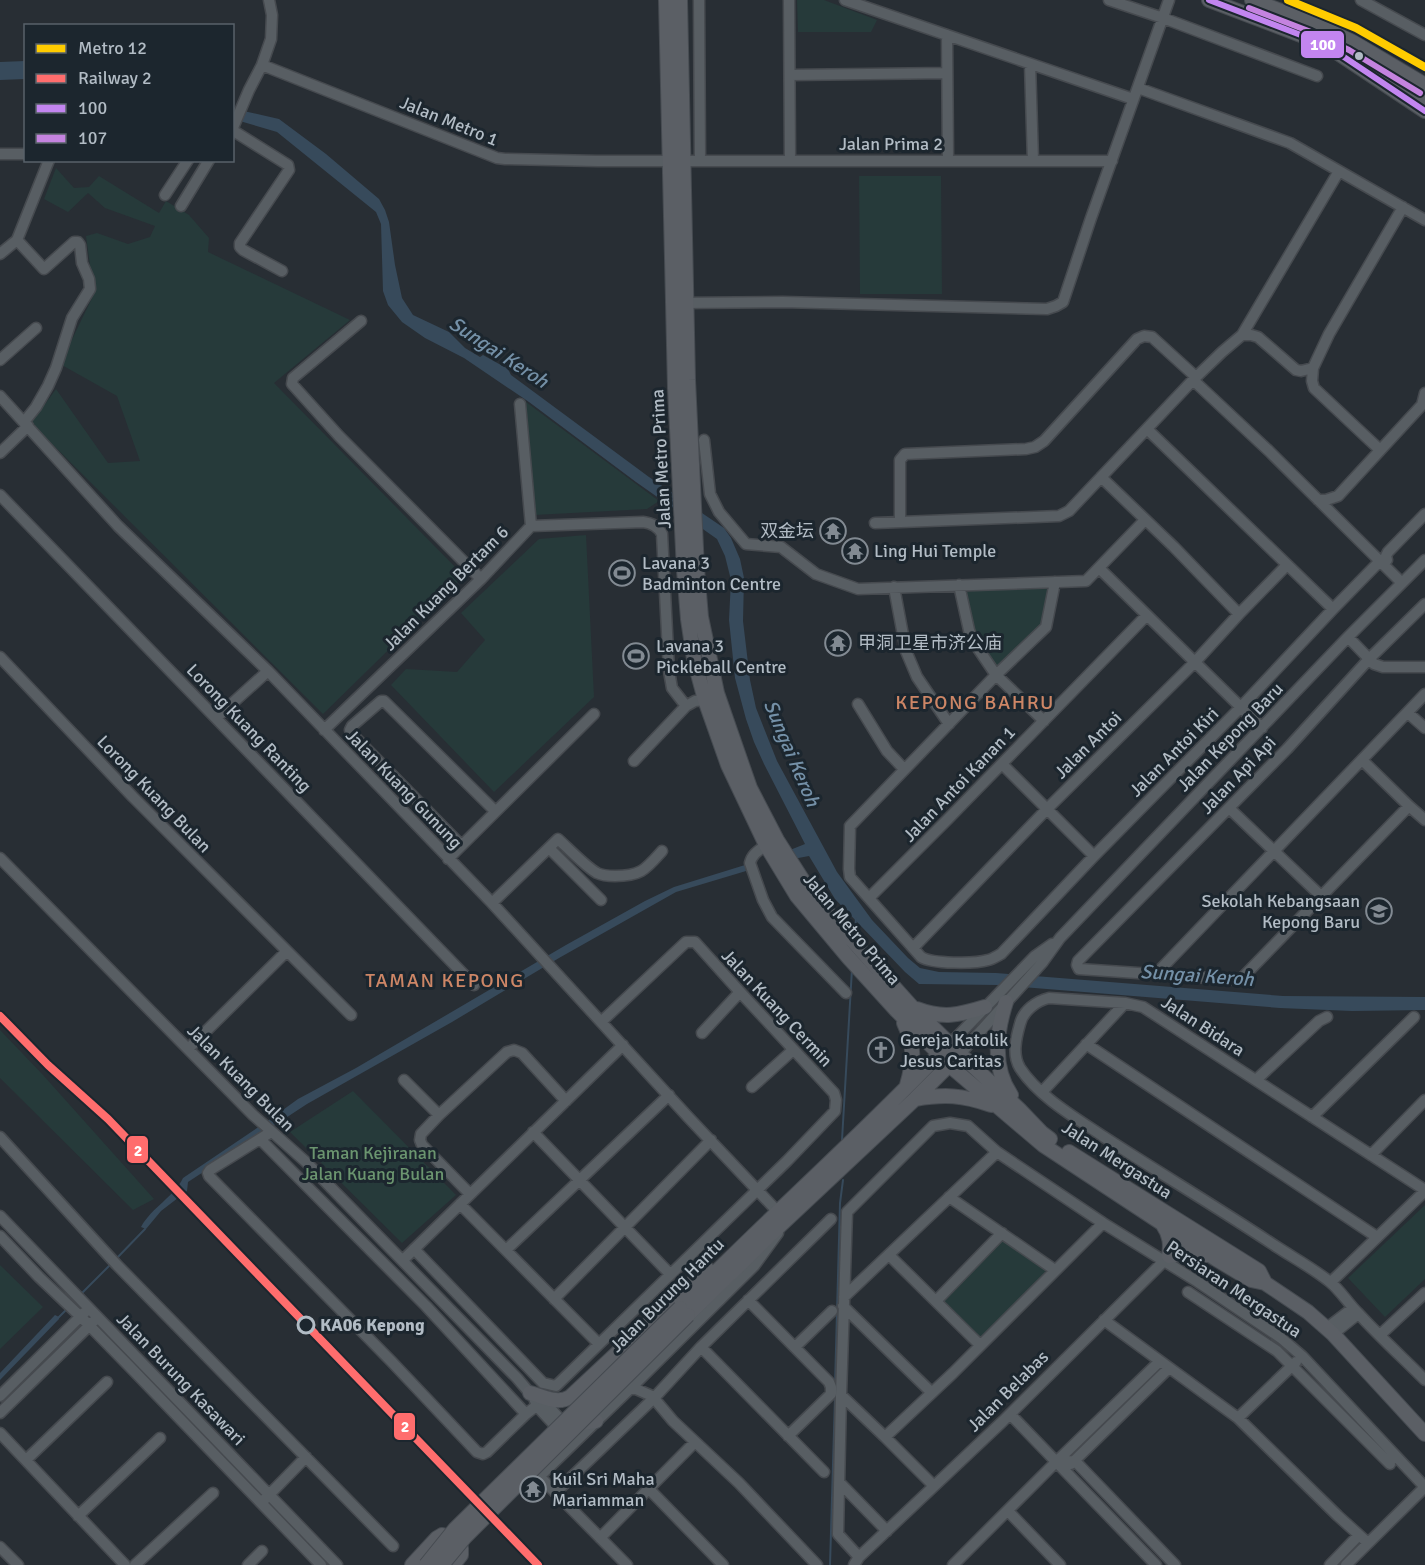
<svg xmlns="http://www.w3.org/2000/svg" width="1425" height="1565" font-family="Signika,'Noto Sans SC',sans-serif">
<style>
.green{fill:#263a3a}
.water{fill:#374a5b}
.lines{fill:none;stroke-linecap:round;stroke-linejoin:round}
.stream{stroke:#374a5b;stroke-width:2}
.minor-casing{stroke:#464a4f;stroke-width:13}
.major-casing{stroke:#464b51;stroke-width:16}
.minor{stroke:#585e63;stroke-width:10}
.major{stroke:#5b5f65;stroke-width:14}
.major-bridge-casing{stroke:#464b51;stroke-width:16;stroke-linecap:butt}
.major-bridge{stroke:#5b5f65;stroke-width:14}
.bus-1-casing{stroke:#1c262e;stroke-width:10}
.bus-2-casing{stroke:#1c262e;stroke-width:10}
.bus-1{stroke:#c285f0;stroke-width:6}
.bus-2{stroke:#c483df;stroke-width:6}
.rail-1-casing{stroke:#1c262e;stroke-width:12}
.rail-1{stroke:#ff6d6d;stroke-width:8}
.metro-1-casing{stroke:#1c262e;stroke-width:12}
.metro-1{stroke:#fc0;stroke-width:8}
.bus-dot{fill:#b2bcc5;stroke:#1c262e;stroke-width:2}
.stop-dot{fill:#1c262e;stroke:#b2bcc5;stroke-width:3}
.labels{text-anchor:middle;stroke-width:6;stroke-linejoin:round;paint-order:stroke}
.street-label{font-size:18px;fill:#b2bcc5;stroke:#1c262e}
.poi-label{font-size:18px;fill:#b2bcc5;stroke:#1c262e;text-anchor:start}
.park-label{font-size:18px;fill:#6b956f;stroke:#1c262e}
.stop-label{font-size:18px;font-weight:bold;fill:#b2bcc5;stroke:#1c262e;text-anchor:start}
.water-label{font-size:20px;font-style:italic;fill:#7490a7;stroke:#1c262e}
.neighbourhood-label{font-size:20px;letter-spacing:1.5px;fill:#cd8666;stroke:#1c262e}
.line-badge{stroke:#1c262e;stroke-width:2}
.badge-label{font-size:16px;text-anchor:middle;font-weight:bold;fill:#fff}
</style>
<rect width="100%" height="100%" fill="#282e34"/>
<path class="green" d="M797 0H824L877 20 871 32H798Z
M56 168 74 188 89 187 99 176 159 213 166 201 189 215 209 238 208 252 350 320 274 383 464 576 323 714 31 423 56 389 108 463 140 461 117 396 60 364 94 294 86 236 97 233 128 244 150 237 155 226 105 208 88 193 68 212 44 199Z
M859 176H941L942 294H860Z
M526 402 659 501 647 509 534 515Z
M586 535 594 697 494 792 391 685 406 669 457 672 485 640 461 613 539 539Z
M985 589H1054L1046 627 996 675 973 641 961 593Z
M0 1030 43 1075 154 1199 133 1210 0 1078Z
M353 1091 456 1195 402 1243 290 1132Z
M1425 1205V1279L1385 1317 1348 1278Z
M1002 1239 1047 1270 980 1339 944 1301Z
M0 1265 43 1307 0 1349Z"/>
<path class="water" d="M25 61V79L0 80V62Z
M233 107 248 112 279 119 326 154 379 199 385 210 389 222 395 265 402 298 413 315 449 332 465 348 480 357 483 355 508 369 511 375 649 477 724 528 731 538 740 559 744 578 743 621 750 680 756 708 777 761 837 872 872 920 908 958 920 968 939 972 996 973 1283 996 1425 997V1010L1352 1011 1280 1008 998 985 919 984 905 972 835 899 809 856 793 859 790 850 805 844 764 764 754 742 746 719 735 678 729 620 731 580 725 556 717 539 636 482 529 402 464 358 425 338 402 322 388 305 383 291 381 224 376 212 277 132 233 119Z
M745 865 746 871 676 892 559 958 452 1022 307 1104 188 1182 187 1191 161 1211 146 1229 141 1227C152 1207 174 1197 183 1178L269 1120 298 1099 356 1068 566 945 645 901 674 887Z
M55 1315 59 1317V1319L0 1380V1373Z"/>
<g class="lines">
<path class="stream" d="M855 933 856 918
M842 1140 852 969
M116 1259 145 1229
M80 1295 112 1263
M57 1319 68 1308
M835 1385 840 1203 843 1180
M830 1565 835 1397"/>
<g class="minor-casing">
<path id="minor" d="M699 0 700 160
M789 0 790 160
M845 0 1133 99
M1109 0 1163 18 1317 76
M1361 0 1425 35
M947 35 948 161
M1030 64 1033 161
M262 65 497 158 505 159 597 161H1112
M790 75 947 73
M1138 88 1290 143 1425 220
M232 130 288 165 289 170 240 243V247L243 250 282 271
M232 130 249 90 262 65 271 39 272 15 269 0
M0 154H26
M165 195 188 160
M181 206 209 160
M17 240 44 269 74 242H78L80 245 82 263 89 279 90 289 72 318 56 368 48 386 36 407 24 422
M0 254 17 240 49 160
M680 303 783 302 1047 309 1056 306 1063 302 1091 218 1169 0
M361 321 293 378 292 384 339 436 481 579
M1242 335H1251L1258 337 1296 370 1301 371 1313 368
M0 360 36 328
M1193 380 1269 451 1402 583
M0 396 118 526 268 671 492 903 689 1118 778 1212
M520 404 531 526
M1147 429 1333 609
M704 440 710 494 719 512 746 544 781 547 816 574 858 589 1086 581 1145 520
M1379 449 1314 388 1312 381 1313 368 1329 334 1403 207
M0 453 28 426
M1101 477 1174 547 1239 614
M0 495 474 985
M1318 500H1326L1338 496 1422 405 1425 393
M900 522V460L905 454 1026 449 1035 447 1044 441 1137 339 1144 336 1152 337 1196 377
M875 523 1059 516 1069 511 1193 380 1222 352 1242 335 1339 171
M1387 560 1386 556 1388 552 1425 514
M1099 568 1262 728
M1055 582 1046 627 996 675 850 826 849 869 850 877 921 957C932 964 975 964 988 960 993 959 997 956 1001 954L1094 856 1241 707 1333 609 1380 561
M959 585 969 630 973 641 996 675 1044 721
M894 587 906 651 917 677 949 724
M1348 637 1374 664 1383 667H1425
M0 657 133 797 351 1015
M858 704 887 751 904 769
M1408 713 1425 728
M216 718 268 671
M324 730 481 579 531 526 643 522C652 523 658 526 662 534L669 671 672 688 686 706
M1362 760 1409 806 1425 820
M634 761 686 706 695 701 705 700
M1002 764 1094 856
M1409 806 1240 980 1079 969 1077 965 1078 961 1287 749 1369 659 1425 604
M1229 808 1321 896
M461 845 351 733 350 730 352 726 381 701H384L495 811
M766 845C758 851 752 854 750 863L763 900 772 917 846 993
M549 848 601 900
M0 858 253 1115 306 1162 517 1378 534 1398 537 1406 572 1444
M448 859 594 714
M869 898 947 820 1147 615
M492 903 558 839C568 848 586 867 597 873 603 876 609 876 615 876 641 876 645 870 662 851
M914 947 1047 809 1195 662 1239 614 1286 566
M1155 975 1425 694
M702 1033 740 992
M950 1044 1035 956 1052 944
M1086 1044 1377 1237
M188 1049 287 951
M960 1054 1042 963 1060 938 1348 637 1425 560
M404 1080 439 1115
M1256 1080 1319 1021 1327 1017
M752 1087 793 1050
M1042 1092 1125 1003
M1312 1117 1414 1017
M271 1132 210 1170 208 1173 209 1176 391 1361 477 1452 483 1454 487 1452 526 1414 540 1403
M533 1132 670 1274
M0 1137 117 1265 393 1546
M260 1139 426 1306 526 1414
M1371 1155 1425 1100
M1425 1190 1143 1007 1125 1003 1049 998C1036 1001 1023 1011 1020 1024 1016 1038 1012 1055 1020 1068 1039 1097 1076 1118 1104 1137 1161 1174 1220 1209 1277 1247 1294 1258 1314 1269 1330 1282 1340 1290 1348 1303 1357 1312 1379 1336 1402 1357 1425 1380
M470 1194 422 1145 420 1140 421 1134 439 1115 507 1052 514 1050 522 1053 566 1101
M949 1197 1055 1270
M460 1204 599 1344
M0 1216 337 1565
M0 1236 39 1277 81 1317 130 1367 321 1565
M414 1249 543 1383 556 1386 787 1161 835 1111 836 1100 834 1093 740 992 695 942H686L601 1022
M506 1250 669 1095
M889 1255 980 1345
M403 1260 623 1045
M1331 1282 1425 1191
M1188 1292 1277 1351 1390 1464
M844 1297 997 1152
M554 1299 711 1140
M748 1300 829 1382 831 1387V1394L788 1436
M936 1301 1002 1233
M843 1306 932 1393
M1104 1320 1238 1418 1338 1516 1368 1543
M1327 1328 1353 1308
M1333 1334 1358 1314
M1380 1335 1425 1293
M701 1347 824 1472
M795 1347 832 1311
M631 1389H636L652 1396 673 1421 739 1483 817 1565
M841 1395 885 1437 934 1486
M0 1396 85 1312
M537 1399C549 1404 558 1418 567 1427
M0 1413 94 1321
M1010 1414 1156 1565
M1238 1418 1296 1362
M0 1433 125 1565
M885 1437 953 1373 1103 1223
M26 1460 107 1382
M1056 1462 1075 1461 1175 1565
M1071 1464 1169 1368
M839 1482 887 1531
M648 1488 723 1565
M556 1492 654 1398 701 1347 831 1219
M264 1500 306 1457
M1008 1511 1060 1565
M78 1516 160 1438
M600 1538 695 1442
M0 1547 18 1565
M859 1557 838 1534 841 1395 847 1212 933 1126 950 1123 968 1126 997 1152 1103 1223 1198 1282 1281 1338 1302 1356 1425 1487
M135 1565 213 1493
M248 1565 262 1551
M627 1565 541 1478 540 1476 637 1382 754 1266 778 1233
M854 1565 859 1557 1003 1421 1163 1262 1184 1239
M953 1565 1056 1462 1160 1361
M1330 1565 1359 1535
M1346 1565 1425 1487"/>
</g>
<g class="major-casing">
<path id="major" d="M666 0 675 388 684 570 688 619 694 659 705 700 728 765 766 845 797 896 848 957 897 1011 956 1071 1043 1145 1216 1259 1251 1280 1265 1283 1308 1312 1333 1334 1425 1434
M680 0 688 380 697 569 701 617 717 693 750 788 777 840 811 893 859 948 912 1007 960 1054 1019 1109 1042 1133 1050 1139
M1209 0 1306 37 1332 49 1425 111
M1252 0 1315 24 1353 42 1425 85
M1394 76 1425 99
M1006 1002C996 1033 992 1067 1011 1095
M917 1009C943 1019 959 1015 985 1007
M904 1023C915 1046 914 1061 907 1085
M915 1099C945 1094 962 1095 991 1105
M1069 1152 1259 1271 1265 1283
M1163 1225C1170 1235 1171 1244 1169 1256L1193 1252 1206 1255
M680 1308C766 1220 859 1138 944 1049
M688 1315 770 1235 915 1099 955 1059
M530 1393C543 1396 557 1405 570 1397L707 1269
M575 1420 582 1423 596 1421
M412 1565 437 1538 442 1535 451 1537 461 1548V1555L453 1565"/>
</g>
<use href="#minor" class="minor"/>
<use href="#major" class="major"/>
<g class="major-bridge-casing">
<path id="major-bridge" d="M426 1565 455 1529 680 1308
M442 1565 465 1537 688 1315"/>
</g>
<use href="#major-bridge" class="major-bridge"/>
<g class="bus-1-casing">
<path id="bus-1" d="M1209 0 1306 37 1332 49 1425 111"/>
</g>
<g class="bus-2-casing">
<path id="bus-2" d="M1249 8 1311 32 1349 50 1420 93"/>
</g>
<use href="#bus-1" class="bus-1"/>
<use href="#bus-2" class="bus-2"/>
<g class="rail-1-casing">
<path id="rail-1" d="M0 1016 48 1065 108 1119 538 1565"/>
</g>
<use href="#rail-1" class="rail-1"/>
<g class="metro-1-casing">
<path id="metro-1" d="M1288 0 1356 28 1425 67"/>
</g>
<use href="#metro-1" class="metro-1"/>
</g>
<defs>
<g id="temple-ring" transform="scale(1.35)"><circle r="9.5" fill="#1c262e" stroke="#828a92" stroke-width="1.5"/><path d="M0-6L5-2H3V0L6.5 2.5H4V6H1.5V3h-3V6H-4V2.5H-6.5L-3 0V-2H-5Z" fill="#828a92"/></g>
<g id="stadium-ring" transform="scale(1.35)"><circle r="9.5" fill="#1c262e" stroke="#828a92" stroke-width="1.5"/><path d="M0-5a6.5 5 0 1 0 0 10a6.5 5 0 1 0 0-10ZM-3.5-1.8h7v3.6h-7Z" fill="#828a92"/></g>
<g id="school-ring" transform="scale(1.35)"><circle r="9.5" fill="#1c262e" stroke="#828a92" stroke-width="1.5"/><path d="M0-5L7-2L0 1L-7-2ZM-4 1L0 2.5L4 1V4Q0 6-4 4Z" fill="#828a92"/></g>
<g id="church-ring" transform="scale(1.35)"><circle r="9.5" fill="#1c262e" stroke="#828a92" stroke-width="1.5"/><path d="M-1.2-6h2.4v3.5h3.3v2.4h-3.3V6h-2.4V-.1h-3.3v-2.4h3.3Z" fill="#828a92"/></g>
</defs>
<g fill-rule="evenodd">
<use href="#temple-ring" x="833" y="531"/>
<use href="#temple-ring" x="855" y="551"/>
<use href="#stadium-ring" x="622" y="573"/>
<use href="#temple-ring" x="838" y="643"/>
<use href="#stadium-ring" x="636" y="656"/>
<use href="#school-ring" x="1379" y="911"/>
<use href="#church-ring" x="881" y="1050"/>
<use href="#temple-ring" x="533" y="1489"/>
</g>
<circle class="bus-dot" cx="1359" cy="56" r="5"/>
<circle class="stop-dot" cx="306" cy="1325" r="8"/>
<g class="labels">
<g class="street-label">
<text transform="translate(449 121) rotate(22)" y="6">Jalan Metro 1</text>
<text x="891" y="150">Jalan Prima 2</text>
<text transform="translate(661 459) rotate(-93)" y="6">Jalan Metro Prima</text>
<text transform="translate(446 588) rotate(-45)" y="6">Jalan Kuang Bertam 6</text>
<text transform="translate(249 728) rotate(46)" y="6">Lorong Kuang Ranting</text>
<text transform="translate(1230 737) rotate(-46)" y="6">Jalan Kepong Baru</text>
<text transform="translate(1088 745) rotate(-45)" y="6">Jalan Antoi</text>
<text transform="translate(1174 752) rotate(-45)" y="6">Jalan Antoi Kiri</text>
<text transform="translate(1238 775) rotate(-46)" y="6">Jalan Api Api</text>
<text transform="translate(959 784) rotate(-46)" y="6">Jalan Antoi Kanan 1</text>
<text transform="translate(404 789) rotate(46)" y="6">Jalan Kuang Gunung</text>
<text transform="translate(154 794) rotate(46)" y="6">Lorong Kuang Bulan</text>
<text transform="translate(852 929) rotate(50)" y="6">Jalan Metro Prima</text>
<text transform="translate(777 1008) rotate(47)" y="6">Jalan Kuang Cermin</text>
<text transform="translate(1203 1026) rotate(33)" y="6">Jalan Bidara</text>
<text transform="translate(241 1078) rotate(45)" y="6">Jalan Kuang Bulan</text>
<text transform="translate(1117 1160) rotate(33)" y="6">Jalan Mergastua</text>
<text transform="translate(1234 1289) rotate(34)" y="6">Persiaran Mergastua</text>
<text transform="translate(667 1295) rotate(-45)" y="6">Jalan Burung Hantu</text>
<text transform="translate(181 1379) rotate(46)" y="6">Jalan Burung Kasawari</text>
<text transform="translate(1008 1391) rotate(-45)" y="6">Jalan Belabas</text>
</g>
<g class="poi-label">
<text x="814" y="537" text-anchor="end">双金坛</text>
<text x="874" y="557">Ling Hui Temple</text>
<text x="642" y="569">Lavana 3<tspan x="642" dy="21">Badminton Centre</tspan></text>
<text x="858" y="649">甲洞卫星市济公庙</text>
<text x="656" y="652">Lavana 3<tspan x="656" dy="21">Pickleball Centre</tspan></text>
<text x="1360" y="907" text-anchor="end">Sekolah Kebangsaan<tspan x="1360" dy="21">Kepong Baru</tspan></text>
<text x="900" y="1046">Gereja Katolik<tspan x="900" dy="21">Jesus Caritas</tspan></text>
<text x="552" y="1485">Kuil Sri Maha<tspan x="552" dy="21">Mariamman</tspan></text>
</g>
<g class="park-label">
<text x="373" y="1159">Taman Kejiranan<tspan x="373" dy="21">Jalan Kuang Bulan</tspan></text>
</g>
<g class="stop-label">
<text x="320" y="1331">KA06 Kepong</text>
</g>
<g class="water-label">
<text transform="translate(499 352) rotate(33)" y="7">Sungai Keroh</text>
<text transform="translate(792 753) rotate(67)" y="7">Sungai Keroh</text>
<text transform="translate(1197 975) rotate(4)" y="7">Sungai Keroh</text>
</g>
<g class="neighbourhood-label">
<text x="975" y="709">KEPONG BAHRU</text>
<text x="445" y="987">TAMAN KEPONG</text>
</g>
</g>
<g class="line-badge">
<rect x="1300" y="30" width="45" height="29" rx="6" fill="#c285f0"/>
<rect x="126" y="1135" width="23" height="29" rx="6" fill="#ff6d6d"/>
<rect x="393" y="1412" width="23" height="29" rx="6" fill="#ff6d6d"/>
</g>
<g class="badge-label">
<text x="1323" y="50">100</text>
<text x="138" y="1156">2</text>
<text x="405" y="1432">2</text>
</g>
<rect x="24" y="24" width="210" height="138" fill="#1c262e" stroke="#58626a" stroke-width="1.5"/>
<rect x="36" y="44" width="30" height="9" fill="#ffcc00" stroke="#58626a" stroke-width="1.5"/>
<text x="78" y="54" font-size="18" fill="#b2bcc5">Metro 12</text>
<rect x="36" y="74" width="30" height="9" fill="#ff6d6d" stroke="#58626a" stroke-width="1.5"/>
<text x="78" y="84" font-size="18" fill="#b2bcc5">Railway 2</text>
<rect x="36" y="104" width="30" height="9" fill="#c285f0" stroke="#58626a" stroke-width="1.5"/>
<text x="78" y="114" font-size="18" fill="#b2bcc5">100</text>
<rect x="36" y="134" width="30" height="9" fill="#c483df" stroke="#58626a" stroke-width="1.5"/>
<text x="78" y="144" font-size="18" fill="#b2bcc5">107</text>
</svg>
